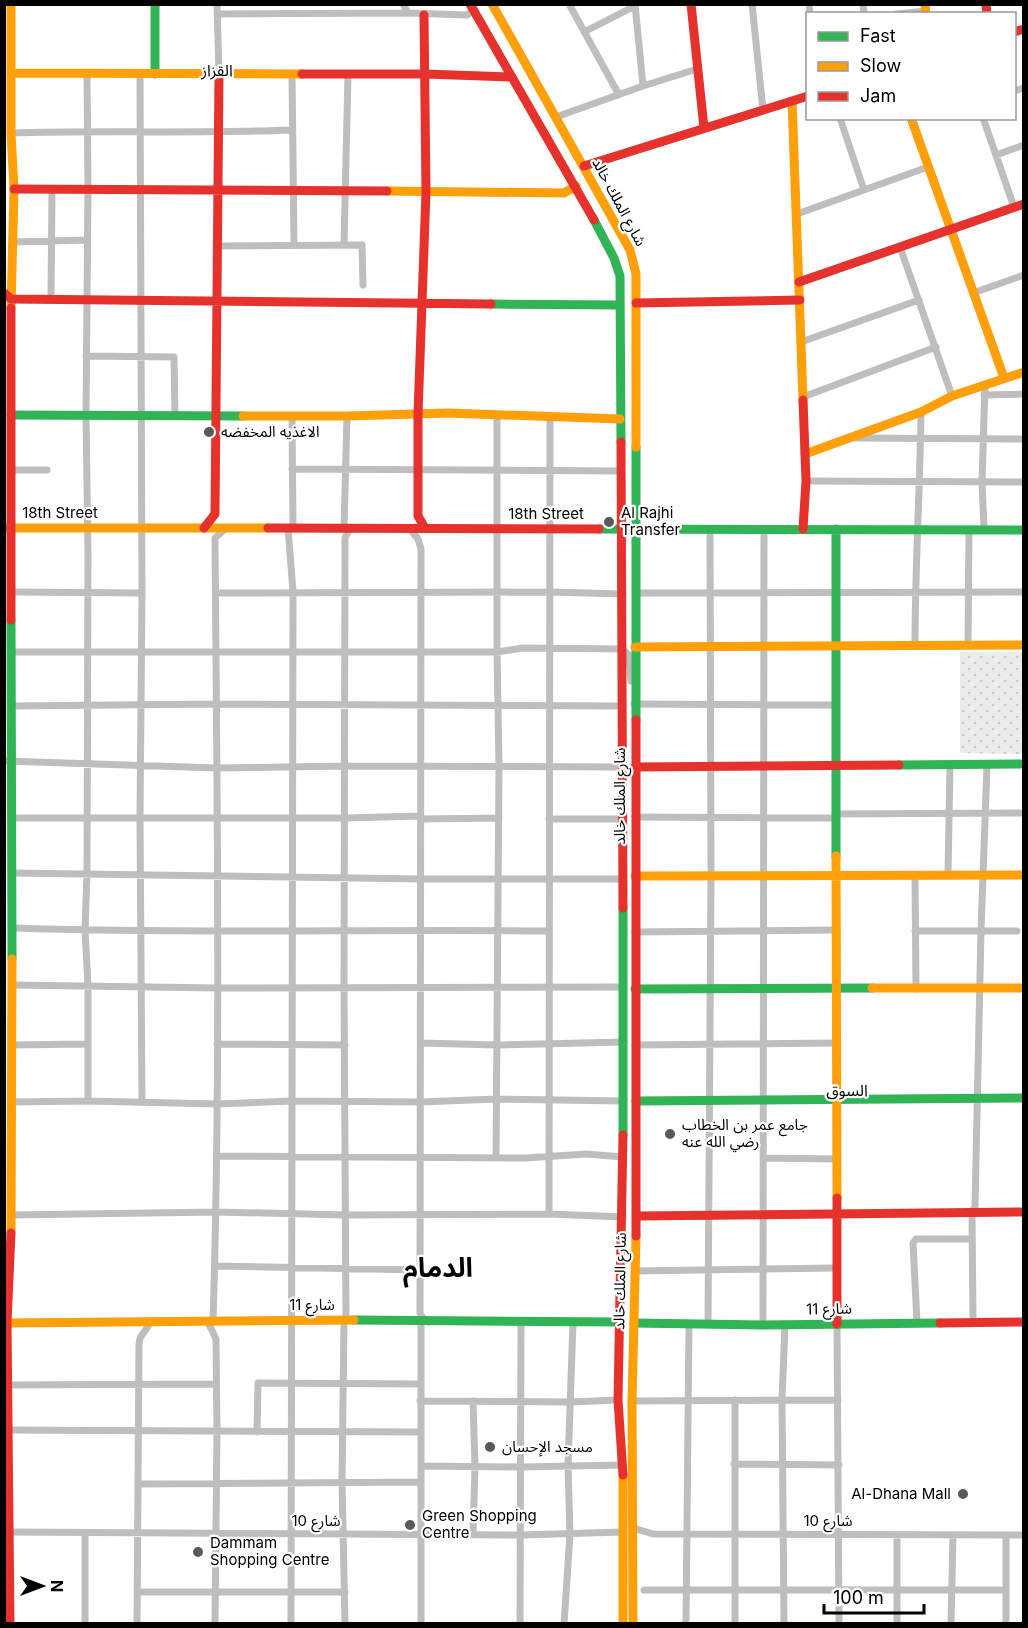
<svg xmlns="http://www.w3.org/2000/svg" width="1028" height="1628" font-family="Inter,'Noto Sans Arabic',sans-serif">
<style>
.park{fill:url(#park-dots)}
.lines{fill:none;stroke-linecap:round;stroke-linejoin:round}
.street{stroke:#bebebe;stroke-width:7}
.fast{stroke:#30b455;stroke-width:9}
.slow{stroke:#ff9f0a;stroke-width:9}
.jam{stroke:#e5322d;stroke-width:9}
.poi-dot{fill:#595959;stroke:#fff;stroke-width:2}
.labels{text-anchor:middle;stroke-width:4.5;stroke-linejoin:round;paint-order:stroke}
.street-label{font-size:15px;fill:#000;stroke:#fff}
.poi-label{font-size:15px;fill:#000;stroke:#fff;text-anchor:start}
.neighbourhood-label{font-size:16px;fill:#000;stroke:#fff}
.town-label{font-size:27px;font-weight:bold;fill:#000;stroke:#fff}
</style>
<defs>
<pattern id="park-dots" width="8" height="8" patternUnits="userSpaceOnUse" patternTransform="scale(1.5)"><rect width="8" height="8" fill="#ececec"/><path d="M2 2h.1M6 6h.1" fill="none" stroke="#c9c9c9" stroke-width="1.8" stroke-linecap="round"/></pattern>
</defs>
<rect width="100%" height="100%" fill="#fff"/>
<path class="park" d="M960 652H1023V754L960 753Z"/>
<g class="lines">
<path class="street" d="M217 4 219 74
M403 4 408 13 467 15 473 11
M569 4 619 95
M752 4 763 110
M809 4 810 14
M863 4 864 14
M217 14 408 13
M897 14 926 11
M584 32 635 6
M87 74 88 188 86 415 88 553 87 873 85 931 88 985V1101
M140 74 142 593 140 817 142 1102
M292 74 294 245
M643 86 697 69
M1014 91 1024 88
M556 117 643 86 635 4
M840 118 864 190
M983 118 1014 207
M11 133C105 130 198 134 291 130
M996 155 1024 145
M797 214 928 167
M13 242 87 240
M344 245 348 74
M217 246 362 245 363 285
M900 247 952 396
M973 293 1024 275
M51 299 52 190
M801 342 919 300
M86 356 174 357 175 415
M984 395 1024 394
M803 397 936 347
M292 416 293 528
M855 438 1024 439
M292 469 620 471
M11 470H47
M806 481 1024 482
M288 528 293 592 291 1624
M344 528 347 416
M409 528 418 539 421 549 420 1313 423 1318 429 1322
M984 529 982 482 985 386
M13 592 142 593
M216 593 550 592 623 594
M635 593 1024 592
M968 645 969 529
M915 646C915 568 920 490 921 412
M13 652H497L523 648 622 649 629 655 631 681
M634 704 835 705
M12 706 217 704 622 706
M4 761 217 768 345 766 622 767
M835 814 1024 813
M635 817 835 818
M11 818H345L421 816
M421 819 499 818
M549 819H622
M12 873 421 879H622
M915 875 916 989
M948 875 950 765
M12 928C191 934 370 929 549 931
M915 931H1017
M635 932 835 930
M12 985 218 988 623 987
M421 1043 497 1045 624 1042
M217 1044 345 1045
M12 1045 87 1044
M635 1045 837 1043
M12 1102 88 1101 217 1104 292 1101 421 1102 497 1099 623 1101
M217 1156 526 1158 586 1154 623 1157
M496 1158 499 766 497 652V416
M763 1158 836 1159
M549 1214 550 416
M11 1215 217 1212 345 1215 549 1214 623 1217
M216 1266 420 1270
M636 1271 835 1268
M344 1320 342 1482 345 1624
M346 1320 344 987 345 538 350 528
M208 1322 216 1339 217 1431 215 1624
M213 1322C221 1061 217 799 215 538L226 528
M917 1322 913 1243 916 1239H972
M973 1322 972 1213 975 1206 981 931 987 765
M837 1324 839 1624
M708 1325 711 875 710 529
M763 1325 764 529
M8 1385 216 1384
M735 1400V1624
M420 1401 570 1402 618 1400
M473 1401 475 1466 473 1535
M632 1401 838 1400
M4 1430 421 1432
M257 1432 258 1383 420 1384
M734 1464 839 1465
M421 1466 521 1467 623 1465
M138 1484 421 1482
M633 1528 653 1534 1024 1535
M8 1532 521 1535 623 1532
M897 1535V1624
M644 1590H1006
M137 1592H345
M85 1624V1533
M137 1624 139 1344 140 1338 151 1322
M421 1624V1322
M520 1624 521 1321
M564 1624 570 1534 568 1466 573 1322
M686 1624 689 1324
M784 1624 782 1400 785 1324
M951 1624 953 1535
M1006 1624V1535"/>
<path class="fast" d="M155 4V74
M594 220 614 258 620 276 621 442
M491 304 620 305
M11 415 243 416
M636 447V720
M599 529 1024 530
M836 529V856
M11 620 12 959
M899 765 1024 764
M623 908V1135
M635 989 872 988
M636 1101 1024 1098
M354 1320 619 1322
M634 1323 763 1325 940 1323"/>
<path class="slow" d="M11 4V133L14 189 11 308
M492 4 630 250 636 274V447
M925 4 926 14
M11 73 302 74
M792 101 803 400
M911 118 1004 378
M387 191 564 193 576 186
M243 416H347L448 413 620 419
M805 454 921 412 952 396 1024 372
M4 528H268
M635 647 1024 645
M836 856 837 1198
M635 876 1024 875
M872 988H1024
M11 1233 12 959
M4 1323 354 1320
M623 1475V1624
M633 1624 632 1401 636 1236"/>
<path class="jam" d="M470 4 594 220
M691 4 704 128
M986 4 987 14
M424 15 426 192 418 414V516L425 528
M1014 32 1024 29
M302 74H425L511 77
M584 166 808 96
M14 189 387 191
M799 282 1024 204
M4 293 11 299 491 304
M636 303 800 300
M11 308V620
M621 442 623 908
M204 528 215 514 219 74
M268 528 599 529
M803 529 806 481 803 400
M636 720V1236
M635 767 899 765
M837 1198V1324
M636 1216 1024 1212
M940 1323 1024 1322
M623 1475 618 1400 623 1135
M10 1624 7 1323 11 1233"/>
</g>
<g class="poi-dot">
<circle cx="209" cy="432" r="6"/>
<circle cx="609" cy="522" r="6"/>
<circle cx="670" cy="1134" r="6"/>
<circle cx="490" cy="1447" r="6"/>
<circle cx="963" cy="1494" r="6"/>
<circle cx="410" cy="1525" r="6"/>
<circle cx="198" cy="1552" r="6"/>
</g>
<g class="labels">
<g class="street-label">
<text transform="translate(619 202) rotate(62)" y="5">شارع الملك خالد</text>
<text x="60" y="518">18th Street</text>
<text x="546" y="519">18th Street</text>
<text transform="translate(620 796) rotate(-90)" y="5">شارع الملك خالد</text>
<text transform="translate(620 1281) rotate(-89)" y="5">شارع الملك خالد</text>
<text x="312" y="1310">شارع 11</text>
<text transform="translate(829 1309) rotate(-1)" y="5">شارع 11</text>
<text x="316" y="1526">شارع 10</text>
<text x="828" y="1526">شارع 10</text>
</g>
<g class="poi-label">
<text x="221" y="437">الاغذيه المخفضه</text>
<text x="621" y="518">Al Rajhi<tspan x="621" dy="17">Transfer</tspan></text>
<text x="682" y="1130">جامع عمر بن الخطاب<tspan x="682" dy="17">رضي الله عنه</tspan></text>
<text x="502" y="1452">مسجد الإحسان</text>
<text x="951" y="1499" text-anchor="end">Al-Dhana Mall</text>
<text x="422" y="1521">Green Shopping<tspan x="422" dy="17">Centre</tspan></text>
<text x="210" y="1548">Dammam<tspan x="210" dy="17">Shopping Centre</tspan></text>
</g>
<g class="neighbourhood-label">
<text x="217" y="76">القزاز</text>
<text x="847" y="1096">السوق</text>
</g>
<g class="town-label">
<text x="438" y="1277">الدمام</text>
</g>
</g>
<rect width="1028" height="1628" fill="none" stroke="#000000" stroke-width="12"/>
<rect x="806" y="12" width="210" height="108" fill="#ffffff" stroke="#999999" stroke-width="1.5"/>
<rect x="818" y="32" width="30" height="9" fill="#30b455" stroke="#999999" stroke-width="1.5"/>
<text x="860" y="42" font-size="18" fill="#000000">Fast</text>
<rect x="818" y="62" width="30" height="9" fill="#ff9f0a" stroke="#999999" stroke-width="1.5"/>
<text x="860" y="72" font-size="18" fill="#000000">Slow</text>
<rect x="818" y="92" width="30" height="9" fill="#e5322d" stroke="#999999" stroke-width="1.5"/>
<text x="860" y="102" font-size="18" fill="#000000">Jam</text>
<g transform="translate(42 1586) rotate(90)" stroke="#ffffff" stroke-width="4.5" paint-order="stroke">
<path d="M0-4.5L10 22L0 15L-10 22Z" fill="#000000"/>
<text y="-9" font-size="16" font-weight="bold" text-anchor="middle" fill="#000000">N</text>
</g>
<path d="M824 1604v9h100v-9" fill="none" stroke="#000000" stroke-width="3"/>
<text x="833" y="1604" font-size="18" fill="#000000" stroke="#ffffff" stroke-width="4.5" paint-order="stroke">100 m</text>
</svg>
